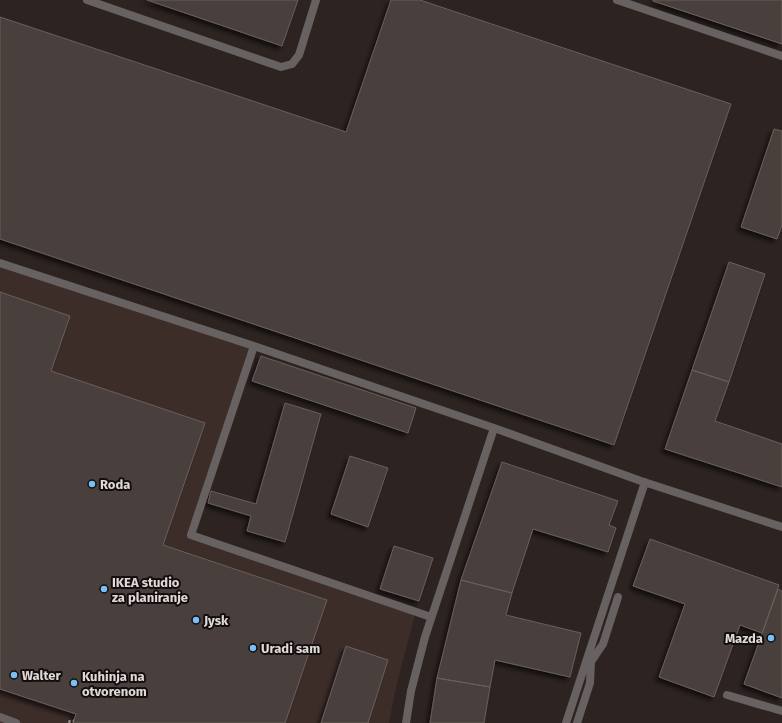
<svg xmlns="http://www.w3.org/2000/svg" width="782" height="723" font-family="'Fira Sans',sans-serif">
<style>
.built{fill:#3c2d29}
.building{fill:#4a403d;stroke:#695e5b;filter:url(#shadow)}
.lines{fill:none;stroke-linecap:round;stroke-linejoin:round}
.path{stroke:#8e8684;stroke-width:2.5;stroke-dasharray:3 3;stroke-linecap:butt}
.lane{stroke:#676261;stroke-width:8}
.poi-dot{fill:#7abff8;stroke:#120e0d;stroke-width:1.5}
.labels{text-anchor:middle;stroke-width:4;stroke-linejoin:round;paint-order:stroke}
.poi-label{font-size:13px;font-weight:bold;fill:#e0d9d8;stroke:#120e0d;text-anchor:start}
</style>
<defs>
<filter id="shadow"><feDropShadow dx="-3.5" dy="3.5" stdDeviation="2" flood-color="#0009"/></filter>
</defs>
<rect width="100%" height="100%" fill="#2d2421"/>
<path class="built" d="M0 263 254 346 191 535 415 614 396 687 389 723H0Z"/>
<path class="building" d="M147 0H298L282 46Z
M391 0H420L731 104 614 445 0 239V17L346 132Z
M653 0H782V44L653 1Z
M774 129 782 131V225L777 239 741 227Z
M729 262 765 274 729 382 692 370Z
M0 292 70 316 51 371 205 423 163 545 327 600 285 723H73L76 714 0 689Z
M261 356 416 408 408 433 252 381Z
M692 370 729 382 715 421 782 444V487L665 449Z
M285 403 321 414 285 542 247 531 251 516 208 503 211 491 256 504Z
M350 456 388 468 368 527 331 514Z
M502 462 618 501 609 525 616 528 608 552 533 529 512 593 461 580Z
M650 539 779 585 762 633 740 625 714 697 659 677 685 604 633 586Z
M394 546 433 558 419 601 380 589Z
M461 580 512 593 506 615 581 633 570 677 495 660 490 687 437 678Z
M778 589 782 591V698L744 684Z
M346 646 388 660 368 723H321Z
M437 678 490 687 484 723H430Z"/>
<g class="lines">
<path class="path" d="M69 723 70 720 74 721"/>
<path class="lane" d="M87 0 281 67 292 64 299 55 316 0
M617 0 782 56
M0 263 254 346 494 428 641 481 782 527
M254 346 191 535 431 617
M586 669 603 644 618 597
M727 695 782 711
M0 717 16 723
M406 723 411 691 425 637 494 428
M566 723 645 482
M577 723 590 683 591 661"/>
</g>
<g class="poi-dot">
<circle cx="92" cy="484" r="4"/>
<circle cx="104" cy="589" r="4"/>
<circle cx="196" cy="620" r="4"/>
<circle cx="771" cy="638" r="4"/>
<circle cx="253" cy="648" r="4"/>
<circle cx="14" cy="675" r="4"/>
<circle cx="74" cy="683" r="4"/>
</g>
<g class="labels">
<g class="poi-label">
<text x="100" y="489">Roda</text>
<text x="112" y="587">IKEA studio<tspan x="112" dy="15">za planiranje</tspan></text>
<text x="204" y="625">Jysk</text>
<text x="763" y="643" text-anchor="end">Mazda</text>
<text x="261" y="653">Uradi sam</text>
<text x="22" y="680">Walter</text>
<text x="82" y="681">Kuhinja na<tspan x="82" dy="15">otvorenom</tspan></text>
</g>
</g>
</svg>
